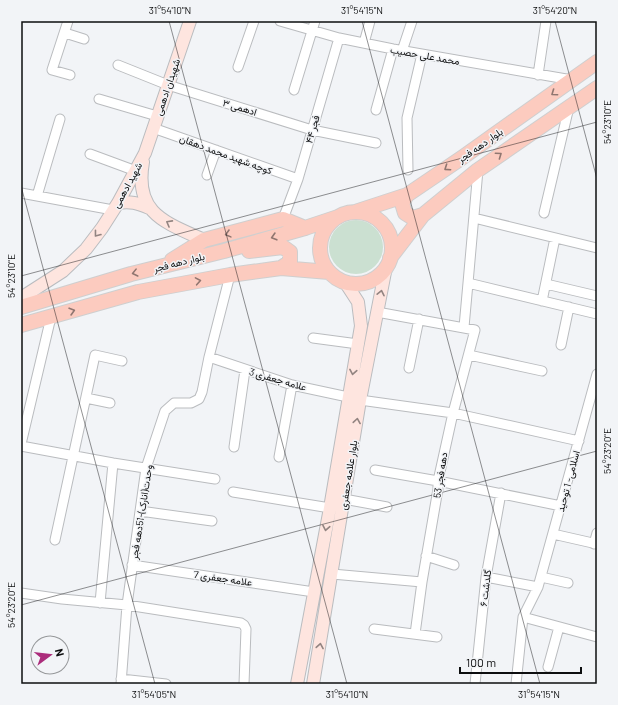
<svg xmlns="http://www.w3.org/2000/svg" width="618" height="705" font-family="Barlow,Vazirmatn,sans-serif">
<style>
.green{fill:#cbe0d1}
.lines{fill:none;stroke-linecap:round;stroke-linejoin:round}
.street-casing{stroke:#babcbf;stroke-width:11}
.secondary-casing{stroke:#babcbf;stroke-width:14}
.primary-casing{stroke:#cfcfcf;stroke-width:16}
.street{stroke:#fff;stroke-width:9}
.secondary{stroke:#fee5df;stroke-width:12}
.primary{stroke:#fccbbf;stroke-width:14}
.oneway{stroke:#907670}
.oneway2{stroke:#928481}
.ticks{fill:none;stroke:#0d0e0f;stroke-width:1;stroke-opacity:0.45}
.labels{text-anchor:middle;stroke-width:3;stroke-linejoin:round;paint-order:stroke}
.street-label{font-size:10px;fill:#0d0e0f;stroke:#f2f4f7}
.neatline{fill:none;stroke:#0d0e0f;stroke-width:1.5}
.ticks-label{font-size:10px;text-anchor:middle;fill:#0d0e0f}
</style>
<rect width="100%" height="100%" fill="#f2f4f7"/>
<path class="green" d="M329 247a27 27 0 1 1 54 0a27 27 0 1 1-54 0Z"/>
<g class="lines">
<g class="street-casing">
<path id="street" d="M68 21 52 70 70 75
M280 21 339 38 393 49 572 80
M65 33 84 39
M364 43 370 21
M402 51 412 21
M118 65 168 85 312 130 376 143
M238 67 254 21
M538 75 546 21
M294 90 315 21
M99 99 157 116
M376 110 393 49
M153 128 298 179
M90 154 136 171
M408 170 407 118 422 54
M478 170 468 283 597 314
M207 175 216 150
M21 193 113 210
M37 196 60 119
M544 213 569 107
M474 218 597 248
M283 219 298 179 339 38
M546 284 597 296
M542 301 555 238
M377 312 475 330 453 413 438 481V489L422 582 415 634
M464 327 468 283
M313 338 358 344
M561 345 569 307
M469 355 542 371
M209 357 292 385 348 397
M409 368 419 319
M86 398 110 403
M360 400 453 413 579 441
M21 444 51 317
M21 446 113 463 215 479
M234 447 245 370
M279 457 292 385
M375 470 438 481 561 506
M233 492 330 508
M344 499 387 507
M140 511 212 521
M553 534 597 544
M55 540 95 355 122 361
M594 544 597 533
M426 556 454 565
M132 565 314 592
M332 574 422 582
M486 577 538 587
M541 577 568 583
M21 593 62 599 127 605 241 623 244 625 246 629 244 684
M100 603 113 463
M523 617 597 637
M374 629 437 637
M548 667 559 627
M121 679 166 684
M121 684 127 605 146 468 165 411 174 403H191L199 399 202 392 209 357 230 275
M475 684 486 577 501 493
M516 684 523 617 538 587 597 374"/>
</g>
<g class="secondary-casing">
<path id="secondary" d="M143 162C134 213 164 222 204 240
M118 203C130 201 138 203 149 208
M21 298 63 271 86 249 102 228 118 203 145 153 190 21
M297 684 330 508 361 326 358 302 345 282
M313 684 360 400 386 267"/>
</g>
<g class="primary-casing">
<path id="primary" d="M407 195 402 203 405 213 413 218 423 215
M355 212 407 195 463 157 597 62
M320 248a36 36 0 1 1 72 0a36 36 0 1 1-72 0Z
M249 251 283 247 290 252V262L281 268
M390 258 423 215 478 170 597 88
M172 260 204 240 283 219 305 228
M21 307 131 274 224 251 305 228 338 217
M21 325 138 292 230 275 281 268 329 272"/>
</g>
<use href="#street" class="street"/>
<use href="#secondary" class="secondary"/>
<use href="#primary" class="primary"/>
</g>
<defs><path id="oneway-chevron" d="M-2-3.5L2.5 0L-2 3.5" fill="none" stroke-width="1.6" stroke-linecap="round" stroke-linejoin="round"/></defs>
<g class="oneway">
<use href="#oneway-chevron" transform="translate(554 93) rotate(145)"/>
<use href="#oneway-chevron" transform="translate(499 155) rotate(-35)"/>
<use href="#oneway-chevron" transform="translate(447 168) rotate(146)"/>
<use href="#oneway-chevron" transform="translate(228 234) rotate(165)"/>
<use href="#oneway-chevron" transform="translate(274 237) rotate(164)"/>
<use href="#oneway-chevron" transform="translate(135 273) rotate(166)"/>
<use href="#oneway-chevron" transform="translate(198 281) rotate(-10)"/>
<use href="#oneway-chevron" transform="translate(72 311) rotate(-16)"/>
</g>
<g class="oneway2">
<use href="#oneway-chevron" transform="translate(169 223) rotate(-151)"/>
<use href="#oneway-chevron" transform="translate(97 234) rotate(128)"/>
<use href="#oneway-chevron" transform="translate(381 293) rotate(-78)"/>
<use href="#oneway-chevron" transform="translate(353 372) rotate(100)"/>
<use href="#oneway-chevron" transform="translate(357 421) rotate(-81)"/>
<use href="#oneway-chevron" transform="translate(326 528) rotate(101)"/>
<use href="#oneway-chevron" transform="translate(320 646) rotate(-80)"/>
</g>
<path class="ticks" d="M169 21 347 684M362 21 540 684M555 21 597 179M21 186 155 684M21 276 597 122M21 605 597 451"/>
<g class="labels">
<g class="street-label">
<text transform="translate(425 55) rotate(10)" y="4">محمد علی حصیب</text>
<text transform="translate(167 87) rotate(-71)" y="4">شهیدان ادهمی</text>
<text transform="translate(240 107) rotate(17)" y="4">ادهمی ۳</text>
<text transform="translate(312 129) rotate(-74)" y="4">فجر ۴۴</text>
<text transform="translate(480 145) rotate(-35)" y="4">بلوار دهه فجر</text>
<text transform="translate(226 154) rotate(20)" y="4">کوچه شهید محمد دهقان</text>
<text transform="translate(127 185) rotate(-61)" y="4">شهید ادهمی</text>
<text transform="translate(179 262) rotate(-14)" y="4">بلوار دهه فجر</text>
<text transform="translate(278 379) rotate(16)" y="4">علامه جعفری 3</text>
<text transform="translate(348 475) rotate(-81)" y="4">بلوار علامه جعفری</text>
<text transform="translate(440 475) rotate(-81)" y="4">دهه فجر 53</text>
<text transform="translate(568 481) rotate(-75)" y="4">اسلامی- 1 توحید</text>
<text transform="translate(141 512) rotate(-81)" y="4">وحدت(انارک)-51دهه فجر</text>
<text transform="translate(223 578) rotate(8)" y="4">علامه جعفری 7</text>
<text transform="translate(485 588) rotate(-83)" y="4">گلدشت ۶</text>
</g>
</g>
<rect width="618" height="705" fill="none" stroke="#f2f4f7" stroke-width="44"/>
<g transform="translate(50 655) rotate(75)"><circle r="19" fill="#f2f4f7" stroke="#96989a"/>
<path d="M0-3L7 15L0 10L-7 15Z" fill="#ab2c7b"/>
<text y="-6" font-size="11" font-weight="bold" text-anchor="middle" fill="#0d0e0f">N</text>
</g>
<path d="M460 667v6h121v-6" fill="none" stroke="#0d0e0f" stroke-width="2"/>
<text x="466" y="667" font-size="12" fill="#0d0e0f" stroke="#f2f4f7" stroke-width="3" paint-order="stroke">100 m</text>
<rect x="22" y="22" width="574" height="661" class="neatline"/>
<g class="ticks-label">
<text x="170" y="14">31°54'10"N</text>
<text x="362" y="14">31°54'15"N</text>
<text x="555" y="14">31°54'20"N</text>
<text transform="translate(607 122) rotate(-90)" y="4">54°23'10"E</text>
<text transform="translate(11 276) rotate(-90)" y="4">54°23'10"E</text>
<text transform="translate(607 451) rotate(-90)" y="4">54°23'20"E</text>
<text transform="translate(11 605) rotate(-90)" y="4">54°23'20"E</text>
<text x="154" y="698">31°54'05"N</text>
<text x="347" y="698">31°54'10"N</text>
<text x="539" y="698">31°54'15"N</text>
</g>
</svg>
